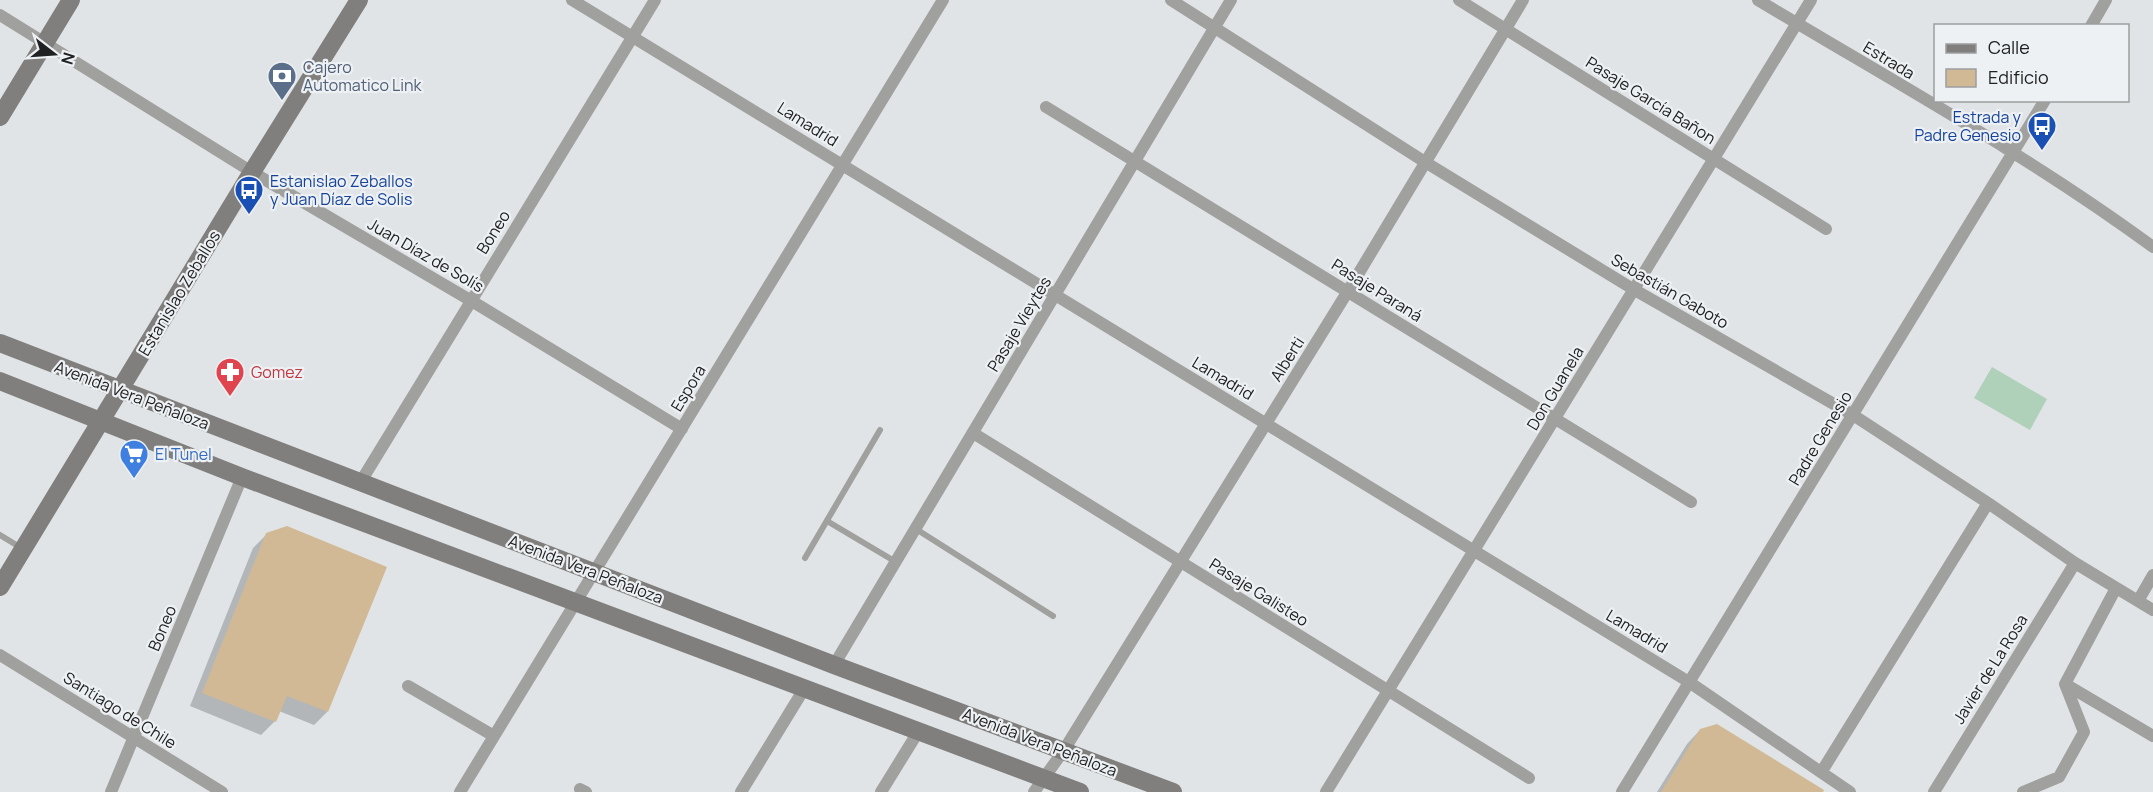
<svg xmlns="http://www.w3.org/2000/svg" width="2153" height="792" font-family="Manrope,sans-serif">
<style>
.green{fill:#afd0b9}
.shadow{fill:#0003}
.building{fill:#d2b995}
.lines{fill:none;stroke-linecap:round;stroke-linejoin:round}
.lane{stroke:#a0a09e;stroke-width:6}
.street{stroke:#a0a09e;stroke-width:12}
.secondary{stroke:#807f7d;stroke-width:18}
.labels{text-anchor:middle;stroke-width:4.5;stroke-linejoin:round;paint-order:stroke}
.street-label{font-size:16px;fill:#202122;stroke:#eef1f4}
.service-label{font-size:16px;fill:#4e5e75;stroke:#eef1f4;text-anchor:start}
.transit-label{font-size:16px;fill:#164399;stroke:#eef1f4;text-anchor:end}
.health-label{font-size:16px;fill:#be3a42;stroke:#eef1f4;text-anchor:start}
.shop-label{font-size:16px;fill:#366cbe;stroke:#eef1f4;text-anchor:start}
</style>
<rect width="100%" height="100%" fill="#e0e4e6"/>
<path class="green" d="M1992 367 2047 399 2030 430 1974 398Z"/>
<path class="shadow" d="M267 534 327 712 314 725 279 711 275 721 261 735 190 706 253 548Z
M1700 730 1822 792H1657L1687 744Z"/>
<path class="building" d="M287 526 387 567 328 712 287 696 276 722 202 693 266 533Z
M1717 724 1824 790 1823 792H1661L1700 729Z"/>
<g class="lines">
<path class="lane" d="M827 521 896 562
M916 529 1053 616
M0 535 23 549
M805 558 880 430"/>
<path class="street" d="M572 0 1689 682 1850 792
M1171 0 1425 162 1633 289 1853 415 1988 503 2075 563 2153 610
M1459 0 1826 229
M1758 0C1891 80 2028 155 2153 247
M0 15 252 172 470 300 682 429
M2091 26 2106 0
M1046 107 1691 502
M973 433 1529 778
M360 483 655 0
M2138 601 2153 575
M0 655 222 792
M834 665 1231 0
M2065 684 2153 736
M408 686 494 736
M1822 771 1988 503
M580 789 586 792
M111 792 242 477
M460 792 943 0
M741 792 804 689
M881 792 918 732
M1034 792 1064 750 1348 291 1523 0
M1326 792 1811 0
M1622 792 2045 100
M1934 792 2075 563
M2023 792 2059 777 2084 732 2065 684 2116 588"/>
<path class="secondary" d="M0 117 71 0
M0 343 834 665 1173 792
M0 381 242 477 1080 792
M0 587 252 172 359 0"/>
</g>
<defs>
<g id="bank-pin" transform="scale(1.5)"><path d="M0 17L-7.5 6A9.5 9.5 0 1 1 7.5 6Z" fill="#5c6f8a" stroke="#eef1f4"/><path d="M-6-4H6V4H-6ZM0-2.3a2.3 2.3 0 1 0 0 4.6a2.3 2.3 0 1 0 0-4.6Z" fill="#fff"/></g>
<g id="bus-pin" transform="scale(1.5)"><path d="M0 17L-7.5 6A9.5 9.5 0 1 1 7.5 6Z" fill="#1a4fb4" stroke="#eef1f4"/><path d="M-5-6H5V4H4V6H2V4H-2V6H-4V4H-5ZM-3.5-4V0h7V-4ZM-3.5 1.2v1.5H-2V1.2ZM2 1.2v1.5H3.5V1.2Z" fill="#fff"/></g>
<g id="pharmacy-pin" transform="scale(1.5)"><path d="M0 17L-7.5 6A9.5 9.5 0 1 1 7.5 6Z" fill="#e0444e" stroke="#eef1f4"/><path d="M-2-6h4v4h4v4h-4v4h-4v-4h-4v-4h4Z" fill="#fff"/></g>
<g id="supermarket-pin" transform="scale(1.5)"><path d="M0 17L-7.5 6A9.5 9.5 0 1 1 7.5 6Z" fill="#3f7fe0" stroke="#eef1f4"/><path d="M-6-5.5h2.5l.6 2H6L4.5 2H-2.5L-4.4-4H-6ZM-1.5 3.2a1.3 1.3 0 1 0 .1 0ZM3 3.2a1.3 1.3 0 1 0 .1 0Z" fill="#fff"/></g>
</defs>
<g fill-rule="evenodd">
<use href="#bank-pin" x="282" y="76"/>
<use href="#bus-pin" x="2042" y="126"/>
<use href="#bus-pin" x="249" y="190"/>
<use href="#pharmacy-pin" x="230" y="372"/>
<use href="#supermarket-pin" x="134" y="454"/>
</g>
<g class="labels">
<g class="street-label">
<text transform="translate(1889 60) rotate(31)" y="6">Estrada</text>
<text transform="translate(1651 100) rotate(32)" y="6">Pasaje García Bañon</text>
<text transform="translate(808 124) rotate(32)" y="6">Lamadrid</text>
<text transform="translate(493 232) rotate(-58)" y="6">Boneo</text>
<text transform="translate(426 255) rotate(30)" y="6">Juan Díaz de Solís</text>
<text transform="translate(1377 290) rotate(32)" y="6">Pasaje Paraná</text>
<text transform="translate(1670 291) rotate(30)" y="6">Sebastián Gaboto</text>
<text transform="translate(179 293) rotate(-59)" y="6">Estanislao Zeballos</text>
<text transform="translate(1019 324) rotate(-59)" y="6">Pasaje Vieytes</text>
<text transform="translate(1287 359) rotate(-58)" y="6">Alberti</text>
<text transform="translate(1223 378) rotate(31)" y="6">Lamadrid</text>
<text transform="translate(688 388) rotate(-59)" y="6">Espora</text>
<text transform="translate(1555 388) rotate(-59)" y="6">Don Guanela</text>
<text transform="translate(132 395) rotate(21)" y="6">Avenida Vera Peñaloza</text>
<text transform="translate(1820 438) rotate(-59)" y="6">Padre Genesio</text>
<text transform="translate(586 569) rotate(21)" y="6">Avenida Vera Peñaloza</text>
<text transform="translate(1259 592) rotate(32)" y="6">Pasaje Galisteo</text>
<text transform="translate(162 628) rotate(-67)" y="6">Boneo</text>
<text transform="translate(1637 631) rotate(31)" y="6">Lamadrid</text>
<text transform="translate(1990 669) rotate(-58)" y="6">Javier de La Rosa</text>
<text transform="translate(120 710) rotate(32)" y="6">Santiago de Chile</text>
<text transform="translate(1040 742) rotate(21)" y="6">Avenida Vera Peñaloza</text>
</g>
<g class="service-label">
<text x="303" y="73">Cajero<tspan x="303" dy="18">Automatico Link</tspan></text>
</g>
<g class="transit-label">
<text x="2021" y="123">Estrada y<tspan x="2021" dy="18">Padre Genesio</tspan></text>
<text x="270" y="187" text-anchor="start">Estanislao Zeballos<tspan x="270" dy="18">y Juan Díaz de Solis</tspan></text>
</g>
<g class="health-label">
<text x="251" y="378">Gomez</text>
</g>
<g class="shop-label">
<text x="155" y="460">El Tunel</text>
</g>
</g>
<rect x="1934" y="24" width="195" height="78" fill="#eef1f4" stroke="#9c9ea0" stroke-width="1.5"/>
<rect x="1946" y="44" width="30" height="9" fill="#807f7d" stroke="#9c9ea0" stroke-width="1.5"/>
<text x="1988" y="54" font-size="18" fill="#202122">Calle</text>
<rect x="1946" y="69" width="30" height="18" fill="#d2b995" stroke="#9c9ea0" stroke-width="1.5"/>
<text x="1988" y="84" font-size="18" fill="#202122">Edificio</text>
<g transform="translate(54 54) rotate(107)" stroke="#eef1f4" stroke-width="4.5" paint-order="stroke">
<path d="M0-4.5L10 22L0 15L-10 22Z" fill="#202122"/>
<text y="-9" font-size="16" font-weight="bold" text-anchor="middle" fill="#202122">N</text>
</g>
</svg>
